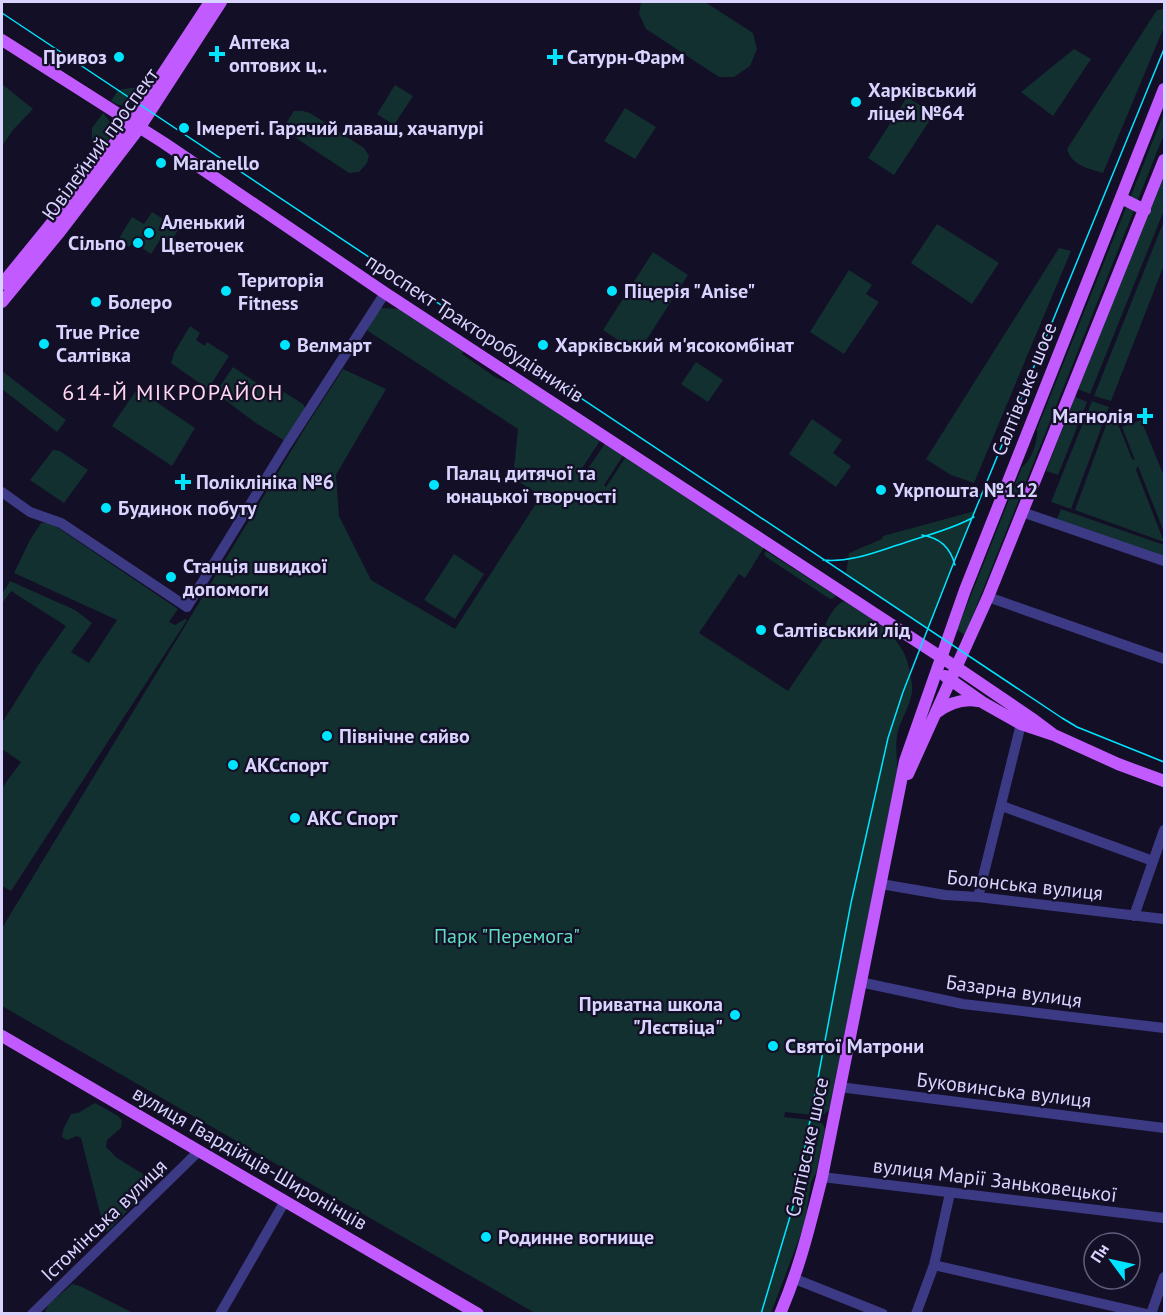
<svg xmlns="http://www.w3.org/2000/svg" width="1166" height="1315" font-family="'PT Sans',sans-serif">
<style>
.green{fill:#12302f}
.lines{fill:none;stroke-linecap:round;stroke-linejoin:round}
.minor{stroke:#3d3a85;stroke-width:10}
.major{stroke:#c25bff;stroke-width:12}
.tram{stroke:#00e5ff;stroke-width:1.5}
.poi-dot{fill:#00e5ff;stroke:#130f26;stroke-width:2}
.labels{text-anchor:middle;stroke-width:4.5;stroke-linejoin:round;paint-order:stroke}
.poi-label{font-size:20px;font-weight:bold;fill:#d9d4ff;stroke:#130f26;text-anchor:start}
.street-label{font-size:20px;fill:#d9d4ff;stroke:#130f26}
.park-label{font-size:20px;fill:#5fe0c0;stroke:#130f26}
.quarter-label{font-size:22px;letter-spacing:1.5px;fill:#ffd6f0;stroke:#130f26}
</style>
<rect width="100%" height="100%" fill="#130f26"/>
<path class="green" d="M641 2H705L753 33 757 49 750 66 734 77H719L646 29 639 14Z
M1164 9V27L1103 173C1088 168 1072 166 1067 149L1157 10Z
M1074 49 1091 59 1053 116 1021 92Z
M2 84 33 109 13 130 2 146Z
M395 85 413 96 394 125 377 114Z
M138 87 143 93C134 105 124 110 111 101L118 90Z
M907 97 934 114 894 175 868 158Z
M625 108 656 127 635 159 604 141Z
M294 111H303L310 113 364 148 369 156 367 163 359 172 349 173 293 136 288 128 287 122Z
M103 113C115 126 114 134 103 147L92 140V128Z
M1164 113V134L1137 202 1130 198Z
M1164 172V210L1090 394 1078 389Z
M1127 205 1134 210 965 635 957 630 1022 467C1032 460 1038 441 1037 429Z
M152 212 179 229 173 238 181 243 178 246 162 237 151 254 133 242 129 247 118 240 132 217 144 224Z
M1164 221V265L1111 401 1094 396Z
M937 224 999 263 972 304 911 263Z
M1059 248 1071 251 974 483 951 475 926 459Z
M653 252 688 275 638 353 603 330Z
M849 270 872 285 866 294 879 302 844 354 810 332Z
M378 308 402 309 465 350 462 354 495 377 525 390 601 439 581 470 585 473 606 442 624 454 604 485 606 487 627 455 765 546 745 578 739 574 699 633 788 691 828 632 823 629C828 619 834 605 844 601 873 619 906 637 910 674 911 679 913 686 912 692 910 708 899 721 897 736 895 749 898 761 897 773L829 1110 822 1116 785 1112 784 1117 819 1121 823 1124 825 1130 816 1173 811 1182 805 1223 771 1313H535L2 1006V928L305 428 343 369 386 389 336 475 339 516 371 580 455 629 537 502 540 495 513 478 518 429 365 329Z
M190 326 200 333 196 340 205 346 207 342 229 356 208 389 171 363 174 353Z
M696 362 723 380 708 402 681 384Z
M233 367 279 398 284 392 303 404 306 409 285 441 253 421 221 397 220 386Z
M2 371 66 420 57 432 2 389Z
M137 389 195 428 172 466 112 426Z
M1075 397 1087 402 1058 475 1046 471Z
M1092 401 1109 407 1071 509 1051 502Z
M1112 409 1132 459 1135 460 1122 427 1141 420 1164 476V532L1138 466 1136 470 1164 542 1075 510Z
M812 419 842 440 833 453 851 466 836 487 789 454Z
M53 450 60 451 88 470 64 503 30 480Z
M1061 509 1164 545V558L1056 521Z
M975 511 928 628 846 575 849 553 882 539 883 536Z
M41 523H51L178 609 169 622 175 625 185 619 187 620 11 891 2 886V788L21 762 2 749V723L39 664 66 626 11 591 3 602 2 594 10 581 75 610 92 623 71 652 89 663 117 620 14 573 30 540Z
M766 551 835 595V598L830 599 766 557 764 554Z
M454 554 484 574 455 619 424 600Z
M95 1103 118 1116 122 1121 121 1128 107 1140 106 1147 117 1158 153 1180 136 1202 107 1232 104 1229 81 1138 77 1136 67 1140 62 1137 63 1130 71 1114 78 1113Z
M72 1284 80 1286 133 1313 48 1314 45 1311 49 1304Z"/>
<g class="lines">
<path class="minor" d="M2 492 30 512 61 523 187 607 286 446 385 293
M1022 512 1164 561
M988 597 1164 659
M1002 806 1153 861
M881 884 945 895 978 897 1164 919
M978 897 1021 724
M1134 916 1164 830
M860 982 963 1004 1164 1028
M839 1087 1164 1128
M822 1177 1164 1218
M934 1265 1147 1314
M795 1279 883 1314
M32 1314 199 1151
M220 1314 285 1201
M916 1314 934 1265 950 1193
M1151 1314 1164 1277"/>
<path class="major" d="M2 40 164 143 385 293 956 667 1034 720 1054 735
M1121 198 1145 210
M2 284 81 187 131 122 210 2
M2 302 58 234 140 127 221 2
M945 676 982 702 1021 724 1054 735 1118 764 1164 781
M936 713C949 703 962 698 978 701
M908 774 988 597 1164 160
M2 1036 478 1314
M780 1314C800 1267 810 1225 822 1177L905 761 965 590 1164 89"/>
<path class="tram" d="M2 13 1062 718 1077 727 1164 762
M922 535C940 538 950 547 955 565
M823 560C851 563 878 551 904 543 927 535 953 529 974 517
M761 1314 795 1200 851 903 888 738 903 692 954 562 1164 49"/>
</g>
<g class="poi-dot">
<path d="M214 45h6v6h6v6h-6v6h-6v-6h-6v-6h6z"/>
<circle cx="119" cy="57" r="6"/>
<path d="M552 48h6v6h6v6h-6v6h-6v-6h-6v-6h6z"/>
<circle cx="856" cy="102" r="6"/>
<circle cx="184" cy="128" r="6"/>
<circle cx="161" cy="163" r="6"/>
<circle cx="149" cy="233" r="6"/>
<circle cx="138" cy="243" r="6"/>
<circle cx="226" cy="291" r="6"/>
<circle cx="612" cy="291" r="6"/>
<circle cx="96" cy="302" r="6"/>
<circle cx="44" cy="344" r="6"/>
<circle cx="285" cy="345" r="6"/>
<circle cx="543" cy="345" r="6"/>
<path d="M1142 407h6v6h6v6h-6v6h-6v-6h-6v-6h6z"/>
<path d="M180 473h6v6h6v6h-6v6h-6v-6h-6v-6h6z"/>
<circle cx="434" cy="485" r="6"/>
<circle cx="881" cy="490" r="6"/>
<circle cx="106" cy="508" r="6"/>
<circle cx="171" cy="577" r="6"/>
<circle cx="761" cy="630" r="6"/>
<circle cx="327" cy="736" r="6"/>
<circle cx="233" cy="765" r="6"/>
<circle cx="295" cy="818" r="6"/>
<circle cx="735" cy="1015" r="6"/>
<circle cx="773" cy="1046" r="6"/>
<circle cx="486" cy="1237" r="6"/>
</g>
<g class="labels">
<g class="poi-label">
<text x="229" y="49">Аптека<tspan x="229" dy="23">оптових ц‥</tspan></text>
<text x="107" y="64" text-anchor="end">Привоз</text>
<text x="567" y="64">Сатурн-Фарм</text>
<text x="868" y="97">Харківський<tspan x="868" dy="23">ліцей №64</tspan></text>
<text x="196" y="135">Імереті. Гарячий лаваш, хачапурі</text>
<text x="173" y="170">Maranello</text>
<text x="161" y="229">Аленький<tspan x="161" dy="23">Цветочек</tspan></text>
<text x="126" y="250" text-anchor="end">Сільпо</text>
<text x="238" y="287">Територія<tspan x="238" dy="23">Fitness</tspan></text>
<text x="624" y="298">Піцерія "Anise"</text>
<text x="108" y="309">Болеро</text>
<text x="56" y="339">True Price<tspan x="56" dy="23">Салтівка</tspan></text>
<text x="297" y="352">Велмарт</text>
<text x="555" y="352">Харківський м'ясокомбінат</text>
<text x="1133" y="423" text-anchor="end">Магнолія</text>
<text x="446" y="480">Палац дитячої та<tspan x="446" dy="23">юнацької творчості</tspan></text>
<text x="196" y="489">Поліклініка №6</text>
<text x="893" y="497">Укрпошта №112</text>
<text x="118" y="515">Будинок побуту</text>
<text x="183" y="573">Станція швидкої<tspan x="183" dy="23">допомоги</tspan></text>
<text x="773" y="637">Салтівський лід</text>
<text x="339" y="743">Північне сяйво</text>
<text x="245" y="772">АКСспорт</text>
<text x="307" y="825">АКС Спорт</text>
<text x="723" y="1011" text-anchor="end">Приватна школа<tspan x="723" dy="23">"Лєствіца"</tspan></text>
<text x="785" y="1053">Святої Матрони</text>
<text x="498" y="1244">Родинне вогнище</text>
</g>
<g class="street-label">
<text transform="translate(100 144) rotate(-54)" y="7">Ювілейний проспект</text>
<text transform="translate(475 328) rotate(33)" y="7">проспект Тракторобудівників</text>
<text transform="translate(1024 389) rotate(-68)" y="7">Салтівське шосе</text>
<text transform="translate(1025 885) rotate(6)" y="7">Болонська вулиця</text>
<text transform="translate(1014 991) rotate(8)" y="7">Базарна вулиця</text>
<text transform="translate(1004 1090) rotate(7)" y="7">Буковинська вулиця</text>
<text transform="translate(807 1147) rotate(-78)" y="7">Салтівське шосе</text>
<text transform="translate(250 1158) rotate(30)" y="7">вулиця Гвардійців-Широнінців</text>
<text transform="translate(995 1180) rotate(7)" y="7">вулиця Марії Заньковецької</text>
<text transform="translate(104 1220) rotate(-44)" y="7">Істомінська вулиця</text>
</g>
<g class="park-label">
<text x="507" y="943">Парк "Перемога"</text>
</g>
<g class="quarter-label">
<text x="173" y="400">614-Й МІКРОРАЙОН</text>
</g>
</g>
<rect width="1166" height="1315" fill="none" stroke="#d9d4ff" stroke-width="6"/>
<g transform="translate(1112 1261) rotate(303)"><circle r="28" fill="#130f26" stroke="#625e7d" stroke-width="1.5"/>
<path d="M0-4.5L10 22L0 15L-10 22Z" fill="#00e5ff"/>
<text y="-9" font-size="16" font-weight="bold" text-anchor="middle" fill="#d9d4ff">Пн</text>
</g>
</svg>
